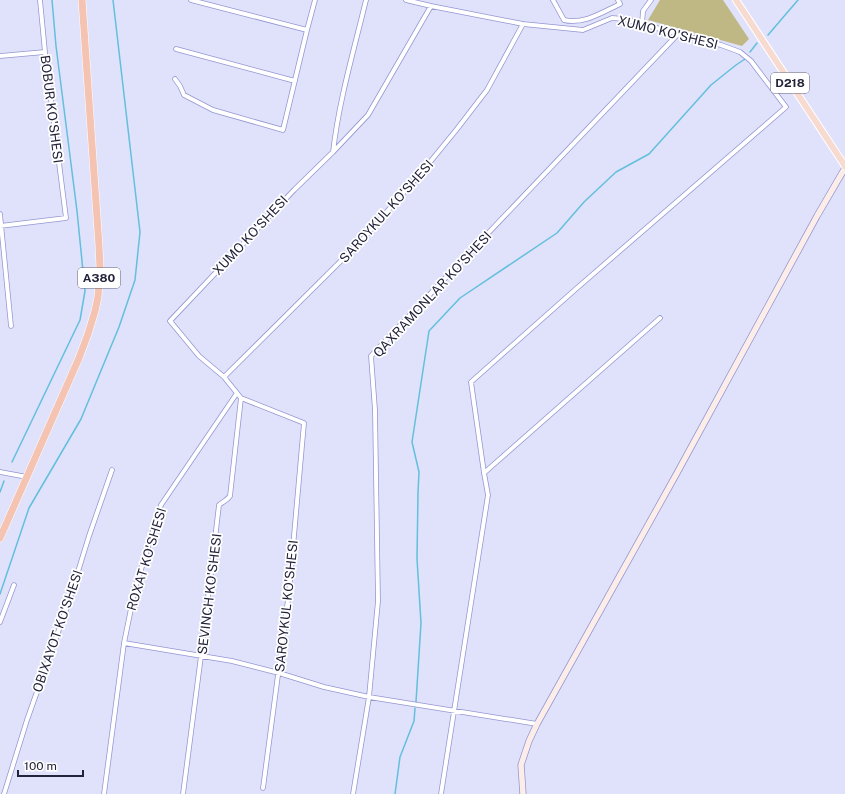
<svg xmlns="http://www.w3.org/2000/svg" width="845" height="794" font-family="'Public Sans',sans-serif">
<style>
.green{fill:#bfb885}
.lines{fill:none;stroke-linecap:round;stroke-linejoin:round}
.stream{stroke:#62bfdd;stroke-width:1.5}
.street-casing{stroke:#9396d1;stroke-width:5.5}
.secondary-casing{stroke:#9396d1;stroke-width:7}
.primary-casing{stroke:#fff;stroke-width:8}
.highway-casing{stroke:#fff;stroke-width:8}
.street{stroke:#fff;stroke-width:4}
.secondary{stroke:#fcede8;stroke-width:5.5}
.primary{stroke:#f8dbd0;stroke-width:6}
.highway{stroke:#f4c3b1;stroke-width:7}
.labels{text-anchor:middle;stroke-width:3.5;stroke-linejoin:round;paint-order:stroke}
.shield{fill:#fff;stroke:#656576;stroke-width:1}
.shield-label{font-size:12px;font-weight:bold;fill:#23233b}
.street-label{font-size:13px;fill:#23233b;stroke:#fff}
</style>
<rect width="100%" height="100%" fill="#e0e2fb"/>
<path class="green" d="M660 0H723L749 39 742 46 648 20Z"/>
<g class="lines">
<path class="stream" d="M768 35 798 0
M750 52 757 43
M12 462 80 320 85 291 77 211 56 46 52 0
M0 492 4 481
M0 594 29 508 81 419 119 327 135 280 140 232 113 0
M416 702 421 623 417 559 418 493 419 472 412 442 429 331 460 298 557 233 584 202 616 172 649 154 711 85 736 65 745 59
M395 794 400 757 414 721 415 708"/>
<g class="street-casing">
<path id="street" d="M191 0 307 30
M406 0 431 6 523 24 583 30 612 18 624 19 678 34 721 45 740 52 751 61 786 107 577 288 471 382 484 473 488 495 441 794
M553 0 564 20C583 25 603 12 620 4L618 0
M642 24 643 11 651 0
M176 49 295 81
M0 56 45 52
M175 79 180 86 184 95 213 110 283 130 307 30 315 0
M333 152C339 100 354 50 366 0
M0 214 11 326
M0 226 66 218 45 52 40 0
M224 377 362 240 426 167 457 129 487 90 523 24
M0 472 27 477
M484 473 660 318
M0 622 14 585
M124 643 232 661 279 673 324 687 369 697 537 724
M263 788 289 592 304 423 241 398 224 377 199 356 170 321 294 190 333 152 368 115 431 6
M4 794 27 720 68 604 89 536 112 470
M104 794 124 643 135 589 161 505 237 393
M183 794 201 656 219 505C223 502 227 500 230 496L241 398
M353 794 369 697 378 601 375 410 371 356 678 34"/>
</g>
<g class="secondary-casing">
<path id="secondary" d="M523 794 521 765 529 741 537 724 677 473 817 216 845 168"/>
</g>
<g class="primary-casing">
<path id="primary" d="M736 0 845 166"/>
</g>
<g class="highway-casing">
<path id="highway" d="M0 538 79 358 88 334 95 311 98 297 100 268 99 246 82 0"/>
</g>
<use href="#street" class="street"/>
<use href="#secondary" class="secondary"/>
<use href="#primary" class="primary"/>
<use href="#highway" class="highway"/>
</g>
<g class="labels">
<g class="shield">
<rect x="771" y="73" width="38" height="20" rx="3"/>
<rect x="78" y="268" width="42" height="20" rx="3"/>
</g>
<g class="shield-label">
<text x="790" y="87">D218</text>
<text x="99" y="282">A380</text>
</g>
<g class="street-label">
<text transform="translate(668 32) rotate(14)" y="5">XUMO KO'SHESI</text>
<text transform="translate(52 109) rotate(83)" y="5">BOBUR KO'SHESI</text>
<text transform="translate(386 211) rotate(-48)" y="5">SAROYKUL KO'SHESI</text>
<text transform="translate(250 235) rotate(-47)" y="5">XUMO KO'SHESI</text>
<text transform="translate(432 294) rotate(-47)" y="5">QAXRAMONLAR KO'SHESI</text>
<text transform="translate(146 559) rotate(-73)" y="5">ROXAT KO'SHESI</text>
<text transform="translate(209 594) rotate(-83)" y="5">SEVINCH KO'SHESI</text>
<text transform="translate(286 606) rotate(-84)" y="5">SAROYKUL KO'SHESI</text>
<text transform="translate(57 631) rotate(-71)" y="5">OBIXAYOT KO'SHESI</text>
</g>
</g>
<path d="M18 770v6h65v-6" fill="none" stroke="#23233b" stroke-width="2"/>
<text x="24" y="770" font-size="12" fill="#23233b" stroke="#ffffff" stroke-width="3" paint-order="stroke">100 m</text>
</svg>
